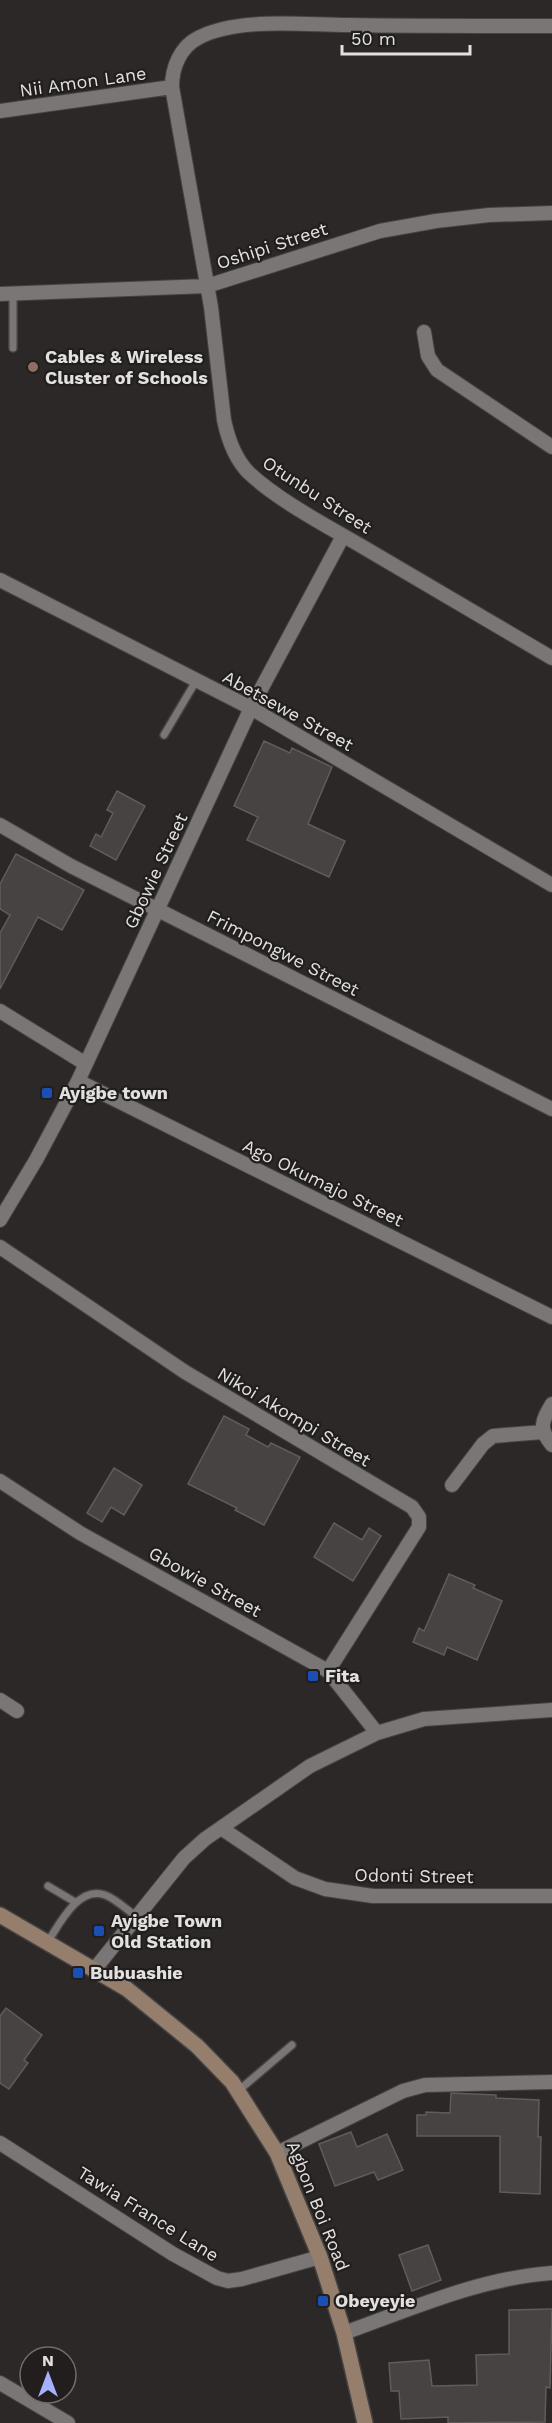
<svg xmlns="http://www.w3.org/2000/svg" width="552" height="2423" font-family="'Work Sans',sans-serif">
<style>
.building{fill:#474343;stroke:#605c5c;stroke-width:1.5}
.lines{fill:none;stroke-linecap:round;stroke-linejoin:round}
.lane-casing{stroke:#454342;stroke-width:10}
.street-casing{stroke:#454342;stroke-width:16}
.secondary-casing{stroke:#454342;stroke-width:18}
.lane{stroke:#797675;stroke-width:7}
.street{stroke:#797675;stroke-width:14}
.secondary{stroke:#957f6c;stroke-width:15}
.education-dot{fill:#8d6e63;stroke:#211e1d;stroke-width:2}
.transit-dot{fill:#1a4fb4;stroke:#211e1d;stroke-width:2}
.labels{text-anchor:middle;stroke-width:4.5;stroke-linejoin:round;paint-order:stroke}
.street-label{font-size:18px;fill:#e3e1e0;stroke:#211e1d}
.poi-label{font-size:18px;font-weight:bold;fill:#e3e1e0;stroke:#211e1d;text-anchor:start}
</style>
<rect width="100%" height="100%" fill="#2b2827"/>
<path class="building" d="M264 741 290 753 292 748 332 767 308 824 345 841 329 877 247 840 258 817 234 806Z
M117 791 145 806 116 860 90 846 96 834 101 837 113 813 107 810Z
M16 854 84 890 62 930 38 917 0 989V933L10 915 0 909V884Z
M224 1416 249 1429 246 1435 268 1447 271 1443 300 1457 264 1525 235 1510 237 1508 188 1484Z
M114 1468 142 1485 124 1515 111 1507 102 1522 87 1513Z
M334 1523 362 1540 369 1528 381 1536 353 1581 314 1557Z
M449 1574 475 1585 473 1588 502 1601 477 1660 447 1647 444 1655 413 1642 419 1628 424 1631Z
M6 2008 42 2035 24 2060 28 2063 9 2089 0 2083V2016Z
M451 2093 496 2095V2098L539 2100 538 2137H541L540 2194 500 2192V2136H417V2115H426V2112L450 2113Z
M351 2132 357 2147 387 2134 403 2170 378 2180 374 2172 335 2186 319 2144Z
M428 2245 441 2280 412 2291 399 2255Z
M552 2309 550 2388 546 2387 545 2422 448 2423V2417L401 2419 399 2391H391L389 2363 429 2360 432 2386 477 2385 476 2355 509 2354V2310Z"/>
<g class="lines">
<g class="lane-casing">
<path id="lane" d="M13 293V348
M164 735 196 681
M48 1886 75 1902
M47 1943C59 1925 78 1885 105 1895 116 1899 127 1910 137 1917
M238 2091 292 2045"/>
</g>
<g class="street-casing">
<path id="street" d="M552 26C484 26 415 26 347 25 303 25 237 17 198 38 180 47 172 68 172 87L211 307 224 420C228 439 235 459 249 473 279 501 327 526 363 547 426 584 489 621 552 658
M0 111 172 87
M0 294 207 286 380 231 436 221 489 215 552 213
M424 332 428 356 437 370 552 447
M0 580 251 708 552 885
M0 825 71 866 552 1109
M0 1011 86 1064
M78 1081 552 1317
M0 1220 36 1160 78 1081 251 708 343 536
M0 1247 185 1372 412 1507 419 1517V1527L328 1671
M552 1404C542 1421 538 1428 552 1445
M0 1481 80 1533 328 1671 377 1733
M452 1485 483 1444 493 1436 543 1432
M0 1700 17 1711
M221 1828 295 1878 325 1889 373 1896H552
M94 1970 184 1858 205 1839 310 1766 377 1733 424 1719 552 1710
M0 2143 173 2254 217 2278 228 2281 242 2279 320 2257
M277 2153 403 2091 425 2085 552 2082
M344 2333C411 2309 480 2278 552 2273
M0 2383 68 2423"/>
</g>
<g class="secondary-casing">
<path id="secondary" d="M0 1915 127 1989 197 2046 232 2082 277 2153 320 2257 344 2333 365 2423"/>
</g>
<use href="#lane" class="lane"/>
<use href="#street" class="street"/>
<use href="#secondary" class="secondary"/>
</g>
<circle class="education-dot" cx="33" cy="367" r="6"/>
<g class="transit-dot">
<rect x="41" y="1087" width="12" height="12" rx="3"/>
<rect x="307" y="1670" width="12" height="12" rx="3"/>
<rect x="93" y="1925" width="12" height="12" rx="3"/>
<rect x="72" y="1967" width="12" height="12" rx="3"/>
<rect x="317" y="2295" width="12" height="12" rx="3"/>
</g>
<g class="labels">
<g class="street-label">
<text transform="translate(83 82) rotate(-8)" y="6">Nii Amon Lane</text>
<text transform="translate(272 246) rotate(-18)" y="6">Oshipi Street</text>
<text transform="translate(317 495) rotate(33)" y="6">Otunbu Street</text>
<text transform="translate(288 711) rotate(29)" y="6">Abetsewe Street</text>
<text transform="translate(156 871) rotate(-65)" y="6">Gbowie Street</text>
<text transform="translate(283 953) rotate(27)" y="6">Frimpongwe Street</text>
<text transform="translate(323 1183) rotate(26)" y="6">Ago Okumajo Street</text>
<text transform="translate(294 1417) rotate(31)" y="6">Nikoi Akompi Street</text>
<text transform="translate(205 1582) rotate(29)" y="6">Gbowie Street</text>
<text transform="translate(414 1876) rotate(1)" y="6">Odonti Street</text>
<text transform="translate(318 2206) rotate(68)" y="6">Agbon Boi Road</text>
<text transform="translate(148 2214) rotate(32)" y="6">Tawia France Lane</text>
</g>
<g class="poi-label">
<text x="45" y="363">Cables &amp; Wireless<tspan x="45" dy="21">Cluster of Schools</tspan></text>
<text x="59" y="1099">Ayigbe town</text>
<text x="325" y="1682">Fita</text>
<text x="111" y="1927">Ayigbe Town<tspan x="111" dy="21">Old Station</tspan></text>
<text x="90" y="1979">Bubuashie</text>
<text x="335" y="2307">Obeyeyie</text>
</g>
</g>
<g transform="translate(48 2375)"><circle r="28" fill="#211e1d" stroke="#6f6c6b" stroke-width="1.5"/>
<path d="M0-4.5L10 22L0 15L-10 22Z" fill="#a5b1fc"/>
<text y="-9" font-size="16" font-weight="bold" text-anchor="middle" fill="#e3e1e0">N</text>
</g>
<path d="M342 45v9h128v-9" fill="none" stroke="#e3e1e0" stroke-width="3"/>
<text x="351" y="45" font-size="18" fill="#e3e1e0" stroke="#211e1d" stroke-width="4.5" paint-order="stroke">50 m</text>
</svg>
